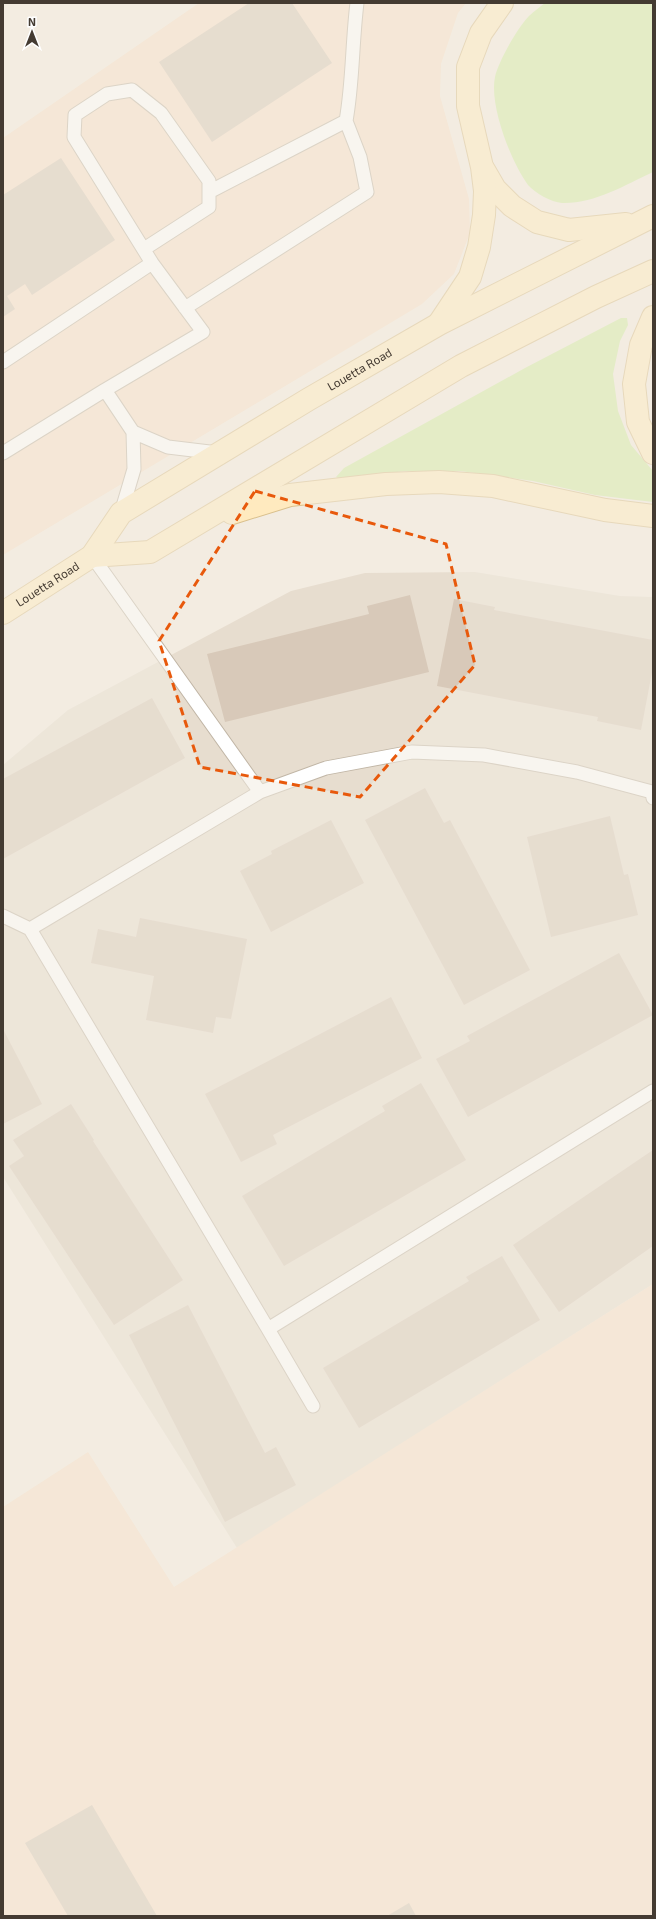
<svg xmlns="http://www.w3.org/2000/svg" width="656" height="1919" font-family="'Exo 2',sans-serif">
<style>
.residential{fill:#e7ddcf}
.commercial{fill:#f8e0c9}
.green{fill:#d2eca5}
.building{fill:#d8c9b9}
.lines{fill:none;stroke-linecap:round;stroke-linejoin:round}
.lane-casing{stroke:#c1b6a6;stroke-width:15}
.secondary-casing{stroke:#dac08d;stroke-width:24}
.lane{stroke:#fff;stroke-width:13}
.secondary{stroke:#ffeabf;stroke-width:22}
.marked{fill:none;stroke:#e8590c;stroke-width:3;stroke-dasharray:8 5;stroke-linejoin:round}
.labels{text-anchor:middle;stroke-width:3;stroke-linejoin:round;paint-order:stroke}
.street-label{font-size:12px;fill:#443b32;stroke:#fff}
</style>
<rect width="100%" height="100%" fill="#f3ece1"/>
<path class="residential" d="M475 572 620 596 653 597V1284L237 1548 3 1177V765L68 710 291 591 365 573Z"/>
<path class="commercial" d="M199 3H466L458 13 441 64 440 96 469 199 470 233 454 274 422 304 3 555V138Z
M653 1284V1916H3V1507L88 1452 174 1587Z"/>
<path class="green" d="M545 3H653V172C625 185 594 204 562 203 551 202 535 193 528 185 511 162 489 105 495 77 498 62 518 27 529 16 534 11 540 7 545 3Z
M621 318H627L628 325 620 341 613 374 618 411 631 445 653 471V502L595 495 533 481 460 471H405L340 479 336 477 344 468 525 368Z"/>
<path class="building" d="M249 3H292L332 63 212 142 159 62Z
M61 158 115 240 32 295 25 284 7 296 15 309 3 317V195Z
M410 595 429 672 225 722 207 654 369 614 367 606Z
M454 599 495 607 494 610 653 640V667L641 730 597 721 598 717 437 686Z
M152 698 185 758 3 859V779Z
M425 788 444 823 450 820 530 970 464 1005 365 820Z
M610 816 624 875 628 874 638 915 551 937 527 837Z
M331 820 364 883 271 932 240 871 272 854 271 851Z
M140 918 247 939 231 1019 216 1017 213 1033 146 1020 154 976 91 963 98 929 136 937Z
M619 953 653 1015 468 1117 436 1059 470 1041 467 1036Z
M391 997 422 1058 273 1135 277 1144 241 1162 205 1094Z
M3 1029 42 1104 3 1124Z
M421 1083 466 1160 284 1266 242 1196 385 1111 382 1106Z
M71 1104 94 1140 93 1141 183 1280 114 1325 9 1166 24 1156 13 1140Z
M653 1150V1246L559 1312 513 1245Z
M502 1256 540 1320 359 1428 323 1368 469 1281 466 1277Z
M188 1305 265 1453 276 1447 296 1485 225 1522 129 1335Z
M92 1805 157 1916H68L25 1843Z
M409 1903 416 1916H387Z"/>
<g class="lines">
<g class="lane-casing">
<path id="lane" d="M209 192 346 121C353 82 352 43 357 3
M185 308 367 192 360 157 346 121
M3 362 152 263
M105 390 203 332 152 263 74 137 75 115 107 94 132 90 161 113 209 181V207L144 249
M133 432 168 447 218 453
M3 453 105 390 133 432 134 469 121 513
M92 556 260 792
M3 916 30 929 268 1329 653 1091
M30 929 260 792 326 768 412 752 484 755 577 772 652 792 653 798
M268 1329 313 1406"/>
</g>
<g class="secondary-casing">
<g id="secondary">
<path d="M484 170 495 189 512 206 537 222 569 230 626 224"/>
<path d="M653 317 641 345 634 384 638 422 653 453"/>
<path d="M440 322 470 277 479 247 484 215 485 191 482 167 468 106V67L481 33 502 3"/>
<path d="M232 513 290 495 386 484 439 482 493 486 605 510 653 516"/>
<path d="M92 556 150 552 461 366 596 297 653 271"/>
<path id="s1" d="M3 613 92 556 121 513 309 399 439 324 653 216"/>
</g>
</g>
<use href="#lane" class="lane"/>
<use href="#secondary" class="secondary"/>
</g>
<path d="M0 0H656V1919H0ZM255 491 446 544 475 665 360 797 200 767 159 641Z" fill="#f3ece1" fill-opacity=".55" fill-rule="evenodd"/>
<path class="marked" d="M255 491 446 544 475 665 360 797 200 767 159 641Z"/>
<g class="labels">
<g class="street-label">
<text dy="4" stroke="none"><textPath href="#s1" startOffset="436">Louetta Road</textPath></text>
<text dy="4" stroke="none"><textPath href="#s1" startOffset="53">Louetta Road</textPath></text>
</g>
</g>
<rect width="656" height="1919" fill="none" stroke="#443b32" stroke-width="8"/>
<g transform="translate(32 32)" stroke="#ffffff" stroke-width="3" paint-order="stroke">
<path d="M0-3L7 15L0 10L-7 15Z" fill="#443b32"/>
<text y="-6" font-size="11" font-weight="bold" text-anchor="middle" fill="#443b32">N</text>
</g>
</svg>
